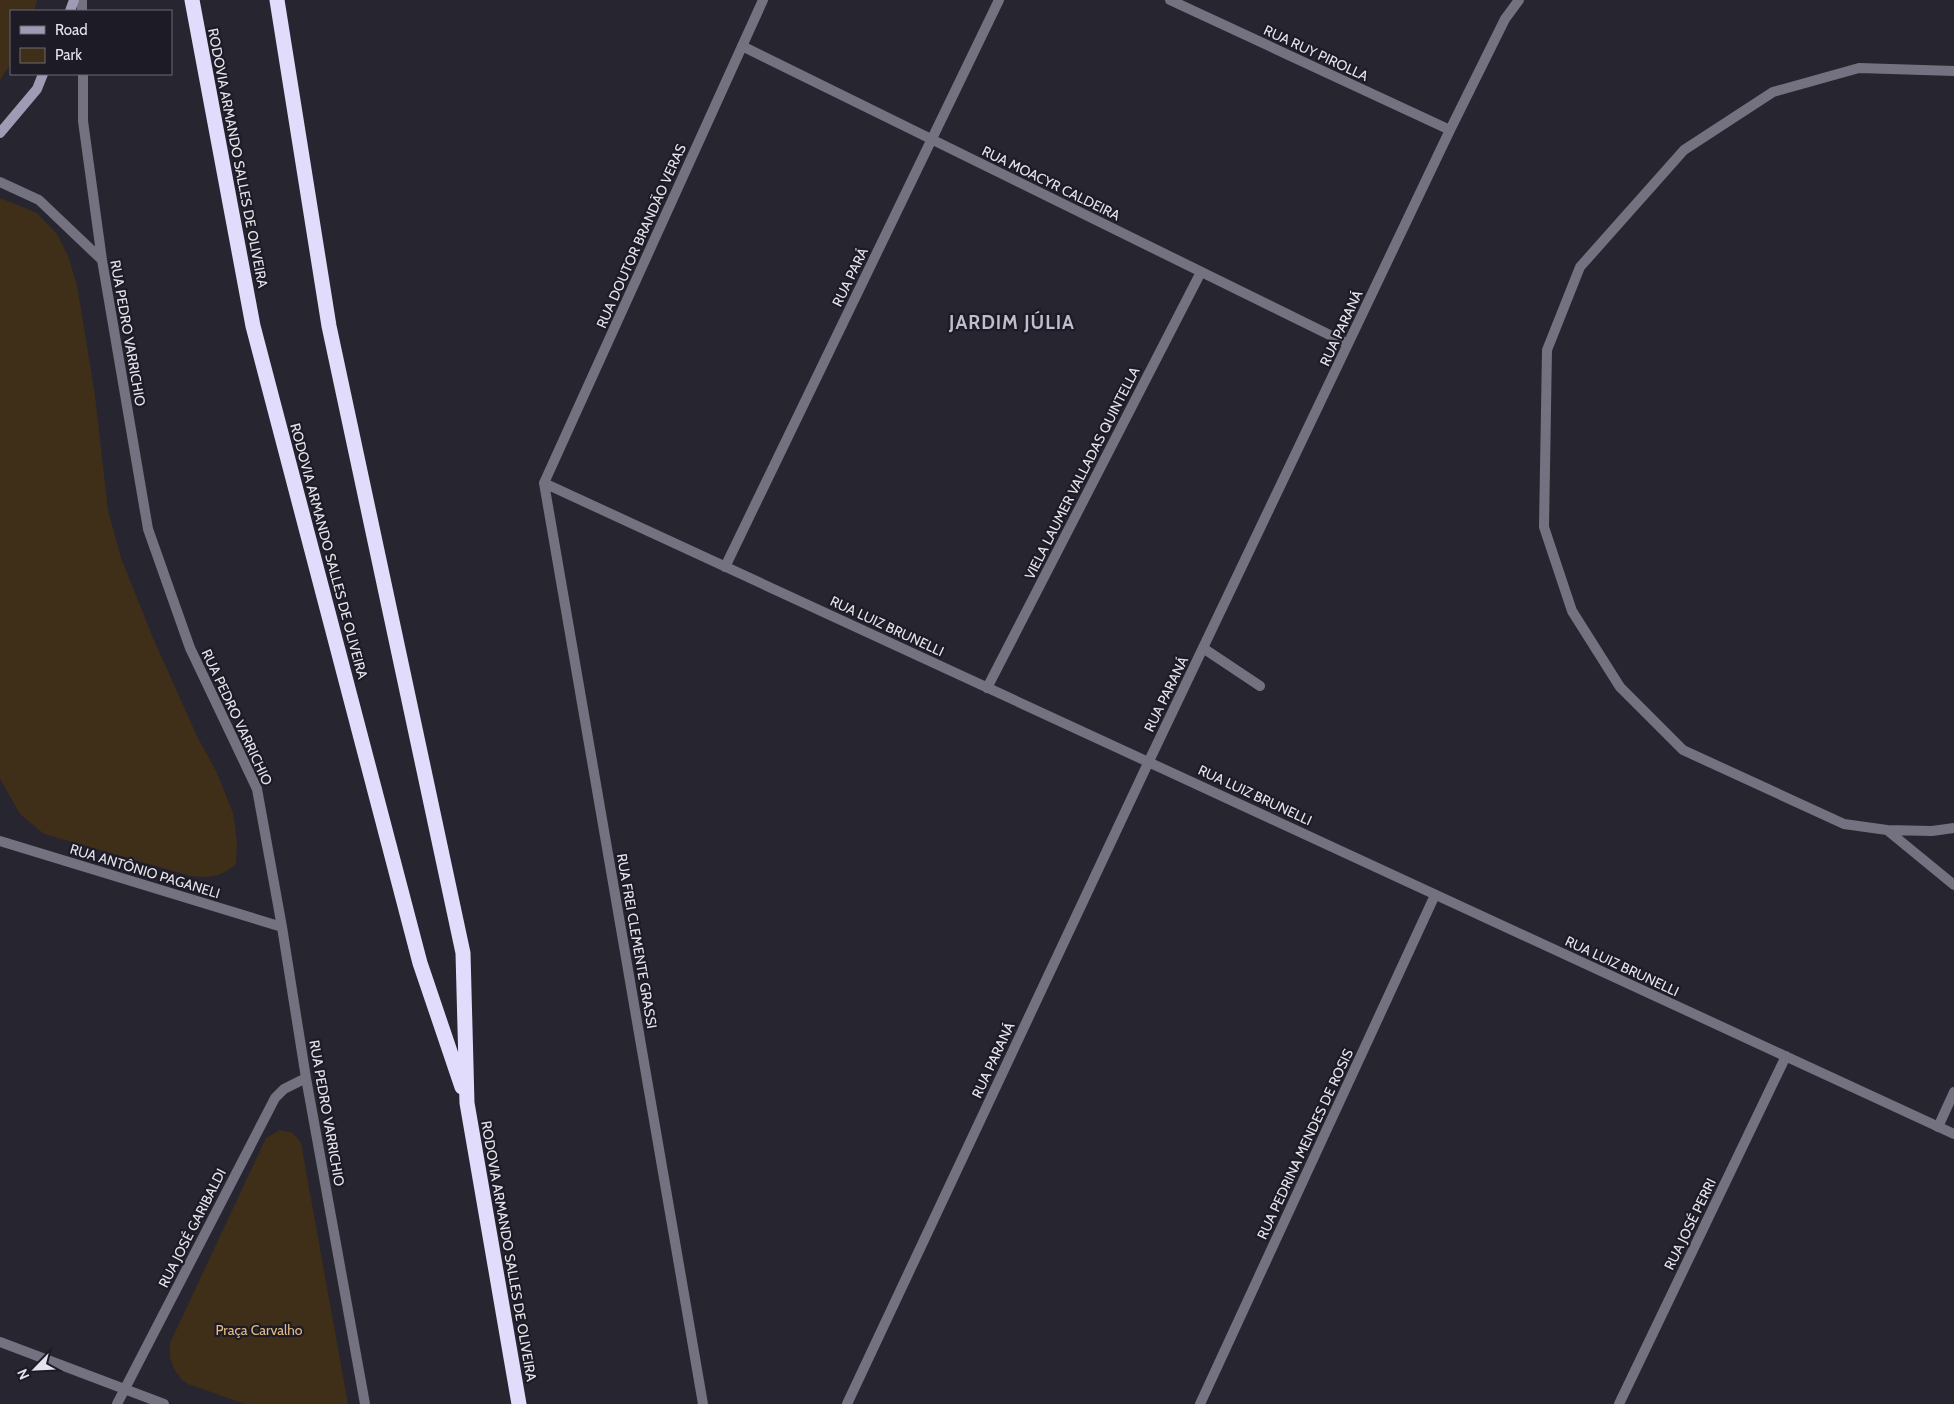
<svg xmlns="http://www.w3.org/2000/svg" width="1954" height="1404" font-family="Cabin,sans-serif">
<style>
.green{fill:#3f2f19}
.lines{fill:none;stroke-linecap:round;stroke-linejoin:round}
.lane{stroke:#747181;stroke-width:10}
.street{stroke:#747181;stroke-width:10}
.secondary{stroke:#a09bb5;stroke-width:10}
.highway{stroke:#e1dbfc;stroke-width:15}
.labels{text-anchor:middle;stroke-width:4.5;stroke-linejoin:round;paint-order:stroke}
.street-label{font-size:14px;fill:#e5e4ec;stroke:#1d1b26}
.park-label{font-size:14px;fill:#e2ba83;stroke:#1d1b26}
.district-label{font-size:19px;font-weight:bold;letter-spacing:1px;fill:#c0becd;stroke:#1d1b26}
</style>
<rect width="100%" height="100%" fill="#272530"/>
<path class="green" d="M0 0H37L34 11H11V63L0 80Z
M0 198 37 213 57 234 68 256 77 285 95 396 108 510 121 558 153 638 196 734 217 773 233 813 237 842 236 864C221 877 210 878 191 876L44 834 20 814 0 779Z
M280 1130 293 1133 301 1143 348 1404H245L188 1384 182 1380 174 1369 170 1357V1343L266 1138Z"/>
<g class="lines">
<path class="lane" d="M1954 71 1859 68 1773 92 1684 150 1580 267 1547 350 1544 527 1572 611 1620 687 1683 750 1844 824 1887 830 1932 831 1954 828
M1203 648 1260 686
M1887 830 1954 885
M1938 1127 1954 1092"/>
<path class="street" d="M82 0V11
M1170 0 1450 130
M742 46 1348 344
M83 74V121L102 260 148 529 190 648 257 789 282 927 306 1078 365 1404
M0 182 39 200 102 260
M544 483 1954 1134
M544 483 703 1404
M544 483 763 0
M725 567 999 0
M987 688 1201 272
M0 841 282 927
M0 1342 164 1404
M117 1404 275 1098 284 1089 306 1078
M847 1404 1149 761 1450 130 1505 19 1519 0
M1200 1404 1435 895
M1619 1404 1786 1056"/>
<path class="secondary" d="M70 11 74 0
M0 133 37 89 43 74"/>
<path class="highway" d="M192 0 253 326 420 963 462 1087
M277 0 329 326 463 953 467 1103 519 1404"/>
</g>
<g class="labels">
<g class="street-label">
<text transform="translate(1316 53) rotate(25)" y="5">RUA RUY PIROLLA</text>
<text transform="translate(238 158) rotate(79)" y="5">RODOVIA ARMANDO SALLES DE OLIVEIRA</text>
<text transform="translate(1051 183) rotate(26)" y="5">RUA MOACYR CALDEIRA</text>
<text transform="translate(641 236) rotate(-66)" y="5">RUA DOUTOR BRANDÃO VERAS</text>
<text transform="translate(850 277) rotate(-64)" y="5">RUA PARÁ</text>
<text transform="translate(1341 328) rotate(-65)" y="5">RUA PARANÁ</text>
<text transform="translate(128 333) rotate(80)" y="5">RUA PEDRO VARRICHIO</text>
<text transform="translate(1082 473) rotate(-63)" y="5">VIELA LAUMER VALLADAS QUINTELLA</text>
<text transform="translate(329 551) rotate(75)" y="5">RODOVIA ARMANDO SALLES DE OLIVEIRA</text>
<text transform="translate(887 626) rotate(25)" y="5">RUA LUIZ BRUNELLI</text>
<text transform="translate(1166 694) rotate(-64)" y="5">RUA PARANÁ</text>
<text transform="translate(237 717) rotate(65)" y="5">RUA PEDRO VARRICHIO</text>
<text transform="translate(1255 795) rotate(25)" y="5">RUA LUIZ BRUNELLI</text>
<text transform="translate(145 871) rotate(17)" y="5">RUA ANTÔNIO PAGANELI</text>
<text transform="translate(637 941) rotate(80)" y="5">RUA FREI CLEMENTE GRASSI</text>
<text transform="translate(1622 966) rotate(25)" y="5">RUA LUIZ BRUNELLI</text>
<text transform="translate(993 1060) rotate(-65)" y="5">RUA PARANÁ</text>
<text transform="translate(327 1113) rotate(80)" y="5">RUA PEDRO VARRICHIO</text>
<text transform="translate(1305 1144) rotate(-65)" y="5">RUA PEDRINA MENDES DE ROSIS</text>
<text transform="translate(1690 1224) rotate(-64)" y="5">RUA JOSÉ PERRI</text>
<text transform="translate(192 1228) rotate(-63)" y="5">RUA JOSÉ GARIBALDI</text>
<text transform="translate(509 1251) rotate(80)" y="5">RODOVIA ARMANDO SALLES DE OLIVEIRA</text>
</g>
<g class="park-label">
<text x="259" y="1335">Praça Carvalho</text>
</g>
<g class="district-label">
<text x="1012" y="329">JARDIM JÚLIA</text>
</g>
</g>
<rect x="10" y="10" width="162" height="65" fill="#1d1b26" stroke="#6d6b75"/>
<rect x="20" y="26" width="25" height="8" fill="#a09bb5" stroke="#6d6b75"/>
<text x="55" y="35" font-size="15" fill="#e5e4ec">Road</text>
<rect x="20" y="48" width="25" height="15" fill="#3f2f19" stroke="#6d6b75"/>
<text x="55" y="60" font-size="15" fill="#e5e4ec">Park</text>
<g transform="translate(35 1369) rotate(246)" stroke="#1d1b26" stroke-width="4" paint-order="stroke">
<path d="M0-4L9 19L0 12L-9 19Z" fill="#e5e4ec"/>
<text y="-8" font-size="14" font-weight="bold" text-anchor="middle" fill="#e5e4ec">N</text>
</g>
</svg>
